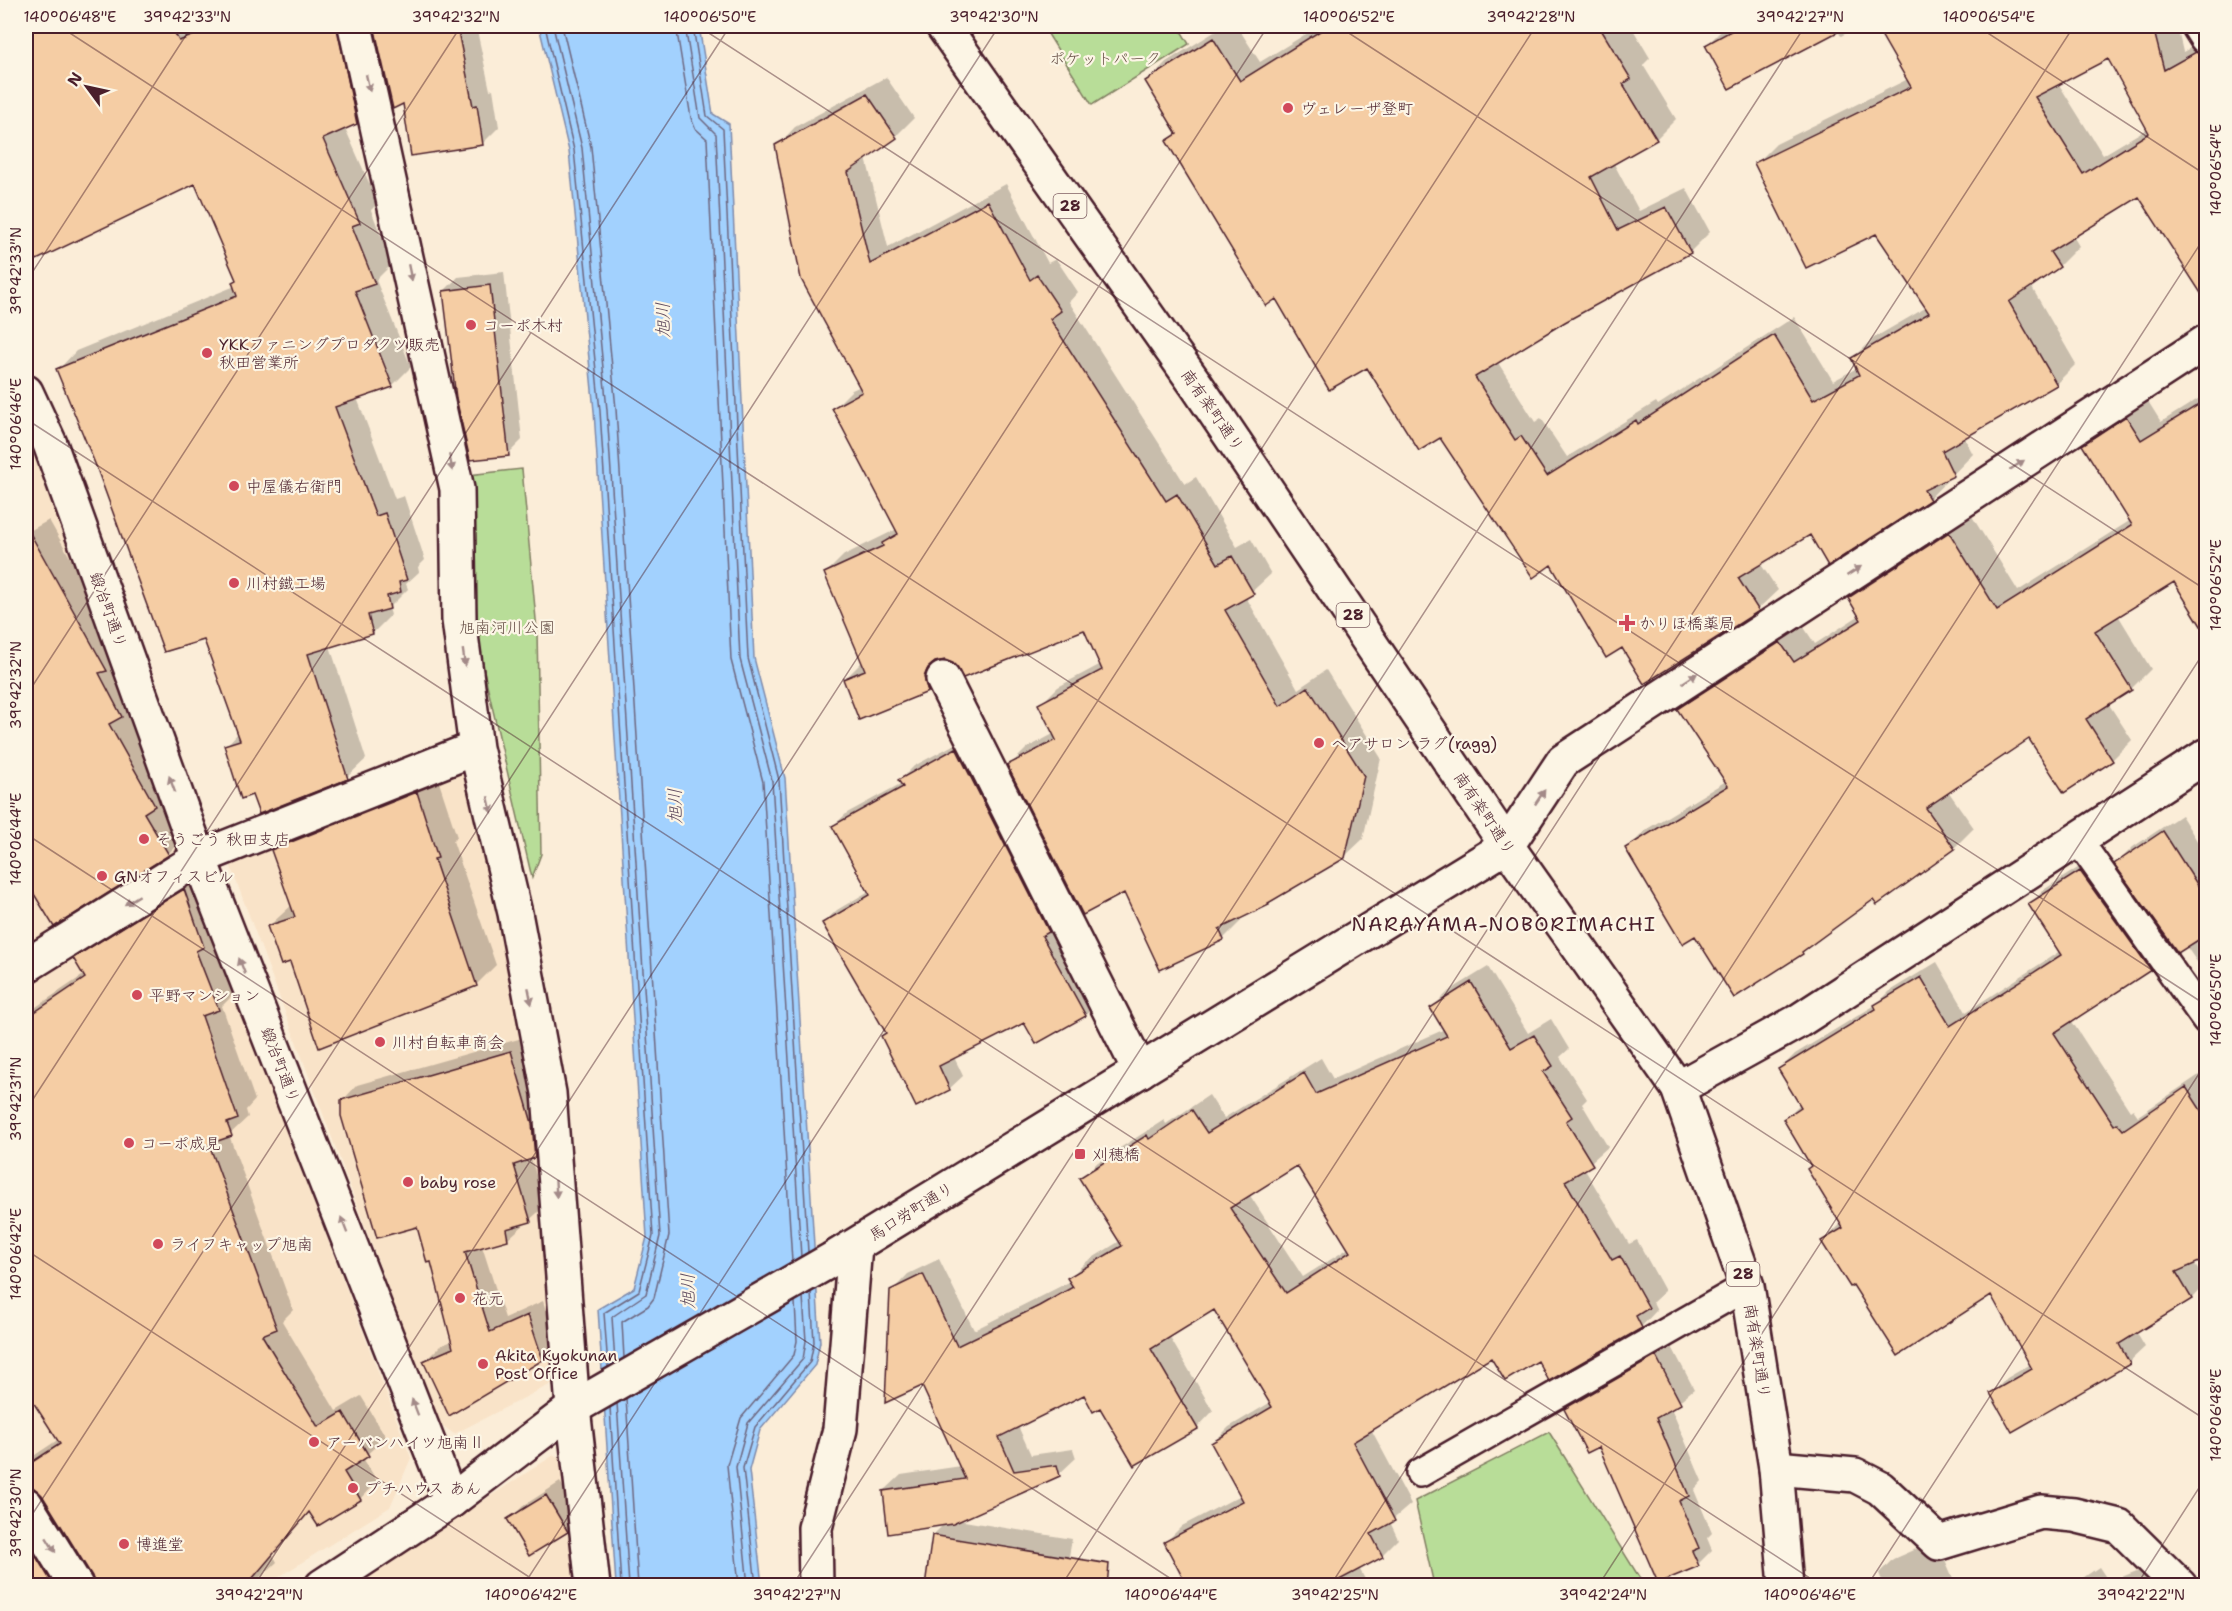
<svg xmlns="http://www.w3.org/2000/svg" width="2232" height="1611" font-family="'Shantell Sans','Klee One',sans-serif">
<style>
.built{fill:#f9e3c8}
.green{fill:#b8dd98;stroke:#817e62;stroke-width:1.5}
.water{fill:#a2d1fe;stroke:#7f8aaa;stroke-width:1.5}
.shadow{fill:#0003;fill-rule:evenodd}
.lines{fill:none;stroke-linecap:round;stroke-linejoin:round}
.shore{stroke:#6d667f;stroke-width:1.5}
.building{fill:#f5cda4;stroke:#4a1f2b;stroke-width:1.5;fill-rule:evenodd}
.lane-casing{stroke:#4a1f2b;stroke-width:32}
.street-casing{stroke:#4a1f2b;stroke-width:38}
.secondary-casing{stroke:#4a1f2b;stroke-width:38}
.primary-casing{stroke:#4a1f2b;stroke-width:38}
.lane{stroke:#fcf5e5;stroke-width:27}
.street{stroke:#fcf5e5;stroke-width:33}
.secondary{stroke:#fcf5e5;stroke-width:33}
.primary{stroke:#fcf5e5;stroke-width:33}
.oneway{fill:#a38a88}
.ticks{fill:none;stroke:#4a1f2b;stroke-width:1.5;stroke-opacity:0.45}
.poi-dot{fill:#d1495b;stroke:#fcf5e5;stroke-width:2}
.labels{text-anchor:middle;stroke-width:4.5;stroke-linejoin:round;paint-order:stroke}
.shield{fill:#fcf5e5;stroke:#7f5f63;stroke-width:1.5}
.shield-label{font-size:15px;font-weight:bold;fill:#4a1f2b}
.park-label{font-size:16px;fill:#664e46;stroke:#fcf5e5}
.poi-label{font-size:16px;fill:#4a1f2b;stroke:#fcf5e5;text-anchor:start}
.street-label{font-size:16px;fill:#4a1f2b;stroke:#fcf5e5}
.water-label{font-size:18px;font-style:italic;fill:#604c60;stroke:#fcf5e5}
.quarter-label{font-size:20px;letter-spacing:1.5px;fill:#4a1f2b;stroke:#fcf5e5}
.neatline{fill:none;stroke:#4a1f2b;stroke-width:2}
.ticks-label{font-size:15px;text-anchor:middle;fill:#4a1f2b}
</style>
<rect width="100%" height="100%" fill="#fbedd8"/>
<filter id="ink" filterUnits="userSpaceOnUse"><feTurbulence type="fractalNoise" baseFrequency=".0167" numOctaves="2"/><feDisplacementMap in="SourceGraphic" scale="12" xChannelSelector="R" yChannelSelector="G"/><feConvolveMatrix kernelMatrix="1 2 1 2 8 2 1 2 1" color-interpolation-filters="sRGB"/></filter>
<g filter="url(#ink)">
<path class="built" d="M26 437 57 510 186 859 26 960Z
M466 765 538 1099 559 1380 454 1434 438 1422 228 859Z
M190 878 411 1458 390 1507 266 1585H89L26 1487V983Z
M554 1455 588 1470 602 1585 351 1586Z"/>
<path class="green" d="M1043 26H1178L1189 44 1092 105Z
M522 469 537 630 541 854 532 878 479 650 468 475Z
M1549 1432 1644 1585H1434L1415 1501Z"/>
<path class="water" d="M539 26H699L713 114 729 124 754 658 785 778 820 1342 815 1365 760 1430 749 1470 762 1585H616L598 1309 634 1288 647 1237 594 411 569 151Z"/>
<path class="shadow" d="M26 26H358L375 105 357 123 345 128 378 203 371 210 392 264 376 280 411 367 392 386 357 398 395 499 404 496 425 560 418 567 419 572 406 584 408 589 389 608 391 615 373 633 330 646 366 759 347 777 260 812 253 793 226 746 239 732 205 638 151 603 58 370 76 351 235 286 234 282 237 279 196 182 26 264Z
M376 26H476L490 90 493 89 499 127 482 144 404 102 394 107Z
M775 26H796L779 35Z
M1224 26H1237L1260 62 1319 26H1631L1650 58 1643 65 1676 119 1656 139 1613 162 1639 211 1686 188 1710 232 1690 252 1497 361 1535 422 1541 418 1567 457 1656 402 1658 405 1794 317 1833 381 1857 368 1852 359 1872 339 1927 307 1876 232 1756 164 1776 144 1908 79 1878 26H2177L2183 52 2206 39V298L2140 195 2073 236 2079 246 2059 266 2031 286 2076 364 2056 384 1964 437 1973 454 1929 499 1810 533 1760 563 1778 590 1758 609 1644 682 1623 646 1441 436 1368 366 1277 297 1168 142 1178 132 1147 82 1166 62ZM2109 57 2148 128 2103 155 2058 83Z
M1726 26H1860L1841 36 1837 30 1707 45Z
M886 77 914 118 896 136 866 158 888 247 1006 184 1048 263 1056 259 1078 292 1069 302 1185 484 1196 477 1237 547 1251 539 1271 574 1246 597 1298 689 1326 670 1381 758 1363 839 1344 857 1268 904 1239 918 1241 921 1223 939 1125 891 1009 766 1027 748 1055 733 1040 705 1058 687 1101 664 1084 628 954 662 942 659 946 672 928 690 845 679 863 661 826 573 844 555 897 529 834 408 852 390 861 386 777 146 795 127Z
M504 272 522 440 508 454 444 291 458 277Z
M2206 363V383L2198 371Z
M2206 394V631L2174 579 2118 615 2151 669 2131 689 2108 703 2132 740 2112 760 2029 737 1948 791 1974 828 1954 848 1873 898 1802 953 1695 934 1627 849 1647 829 1726 781 1679 709 1699 690 1801 623 1815 644 1860 615 1850 598 1869 578 1970 513 2018 591 2131 520 2084 446 2103 426 2146 398 2161 422Z
M49 520 123 652 139 698 128 710 172 787 185 836 168 854 54 925 26 879V533Z
M970 736 1099 1001 1086 1015 1036 1042 1025 1021 954 1057 963 1076 949 1089 883 1036 887 1032 823 923 837 910 869 891 833 826 847 813 902 783 900 780 914 766Z
M436 773 457 837 453 841 496 965 476 985 291 960 269 926 292 905 273 850 292 830Z
M2181 815 2206 855V975L2186 946 2116 864 2133 847Z
M2095 857 2166 954 2150 969 2071 1020 2130 1111 2133 1109 2138 1116 2202 1073 2206 1080V1257L2194 1263 2206 1283 2192 1298 2136 1332 2145 1347 2129 1362 2012 1429 1992 1393 2007 1378 2031 1364 1992 1293 1899 1354 1823 1241 1842 1223 1813 1165 1785 1119 1801 1103 1780 1069 1795 1054 1877 1004 1891 990 1937 962 1966 1012 2060 951 2030 904 2045 889Z
M202 873 236 992 222 1006 255 1100 246 1110 248 1117 229 1135 293 1310 282 1321 336 1411 361 1396 386 1437 363 1458 377 1481 360 1499 310 1511 273 1555 277 1562 251 1586H96L94 1576 36 1488 26 1485V1461L59 1439 26 1388V997L33 1009 85 974 75 959 93 941Z
M1488 967 1528 1033 1551 1019 1569 1049 1560 1057 1587 1099 1582 1104 1608 1147 1584 1168 1629 1244 1637 1240 1665 1291 1653 1302 1657 1310 1641 1327 1538 1359 1491 1356 1371 1429 1411 1504 1390 1522 1398 1539 1382 1555 1359 1568 1366 1581 1362 1586H1226L1166 1542 1182 1526 1241 1495 1213 1443 1229 1427 1271 1402 1214 1308 1169 1336 1213 1411 1197 1428 1101 1406 1084 1393 1018 1426 1031 1455 1073 1449 1076 1458 1059 1474 958 1520 1072 1539 1064 1586 933 1535 944 1524 884 1491 901 1475 961 1466 892 1291 908 1274 939 1259 974 1330 1071 1281 1069 1278 1086 1262 1120 1241 1081 1178 1098 1162 1164 1120 1166 1124 1209 1095 1224 1118 1321 1058 1333 1079 1445 1029 1432 1008 1449 991ZM1297 1164 1349 1248 1303 1277 1249 1194Z
M526 1037 550 1142 531 1158 545 1206 508 1239 482 1246 505 1318 543 1301 557 1343 542 1358 425 1361 440 1346 452 1341 432 1260 419 1225 342 1101 357 1085Z
M1670 1343 1694 1389 1671 1408 1702 1481 1694 1490 1712 1533 1707 1538 1712 1550 1698 1564 1671 1576 1599 1445 1565 1409 1579 1395Z
M560 1482 581 1517 567 1531 509 1520 523 1506Z
M26 1491 85 1586H26Z
M1936 1540 1956 1586H1884L1879 1573 1893 1559Z
M2157 1563 2172 1586H2071L2099 1567 2109 1582Z"/>
<g class="lines">
<path class="shore" d="M545 26 574 150 600 411 653 1236 639 1291 604 1313 608 1367
M553 26 582 148 607 410 660 1236 646 1294 612 1317 615 1363
M562 26 591 147 616 409 669 1235 654 1298 648 1306 622 1322 624 1358
M676 26 691 118 695 128 707 139 731 660 763 782 792 1262
M685 26 700 118 716 134 740 659 772 781 801 1257
M693 26 707 116 723 129 748 658 779 780 808 1252
M626 1398 638 1586
M617 1403 629 1586
M610 1407 621 1586
M739 1586 727 1465 741 1418 794 1355 797 1341 795 1302
M748 1586 736 1467 748 1423 803 1359 806 1341 803 1297
M756 1586 743 1468 755 1427 810 1362 814 1342 811 1293"/>
</g>
<path class="building" d="M26 26H171L179 41 217 26H337L357 124 323 139 360 223 352 226 375 284 355 291 393 387 335 407 376 516 385 513 407 580 399 582 401 592 387 596 390 609 368 615 373 634 308 654 348 779 259 814 252 795 241 799 224 745 240 740 204 640 164 652 96 466 56 369 237 296 232 282 236 280 195 184 26 265Z
M374 26H457L473 106 477 105 483 145 411 156 403 104 393 109Z
M1328 26H1599L1631 79 1623 84 1657 140 1591 177 1618 230 1666 207 1691 253 1565 322 1475 377 1515 440 1521 436 1547 476 1636 420 1638 424 1774 335 1813 400 1859 375 1851 358 1929 313 1876 234 1806 268 1754 163 1911 87 1876 26H2173L2155 35 2164 70 2196 52 2206 56V301L2139 197 2050 252 2060 267 2009 302 2057 385 1942 451 1954 476 1924 490 1930 500 1828 566 1810 535 1738 578 1759 611 1644 684 1622 648 1606 658 1551 565 1533 578 1440 438 1419 451 1367 368 1329 390 1276 299 1266 306 1166 141 1177 134 1145 81 1213 38 1240 81ZM2108 59 2149 133 2083 174 2035 97Z
M1740 26H1849L1729 89 1705 45Z
M867 94 897 138 848 172 870 264 988 201 1030 280 1037 275 1061 311 1050 319 1166 501 1177 494 1218 564 1232 556 1254 594 1225 610 1280 706 1308 687 1364 776 1345 858 1268 903 1269 905 1219 929 1224 940 1160 970 1124 893 1083 915 1007 765 1056 740 1038 704 1102 670 1084 630 963 678 953 663 945 660 935 662 928 668 924 677 928 692 859 720 843 679 865 670 824 573 883 546 882 543 898 534 832 408 862 392 801 279 775 145Z
M490 285 509 456 470 460 456 398 443 291Z
M2206 400V634L2174 582 2095 631 2132 690 2086 719 2113 761 2064 793 2029 739 1926 808 1955 849 1877 905 1873 900 1802 952 1803 954 1734 998 1695 936 1682 944 1625 848 1728 786 1677 709 1780 642 1794 662 1861 620 1848 598 1949 532 1997 610 2132 525 2082 445 2126 416 2141 440Z
M26 526 107 671 99 673 122 717 109 724 155 806 144 813 169 855 54 927 26 881Z
M956 748 1049 932 1042 936 1086 1016 1036 1044 1024 1023 939 1066 950 1090 916 1107 881 1036 886 1033 822 923 870 895 832 826 903 787 898 780Z
M417 792 438 858 434 859 477 986 319 1048 290 962 281 965 267 926 295 917 271 850Z
M2163 831 2206 898V935L2178 953 2114 864Z
M2080 871 2151 970 2054 1033 2114 1125 2117 1123 2123 1130 2186 1087 2206 1118V1259L2176 1272 2192 1299 2119 1344 2130 1364 2012 1432 1990 1393 2032 1369 1991 1295 1898 1356 1853 1285 1850 1287 1821 1241 1843 1228 1807 1169 1811 1166 1783 1119 1801 1107 1778 1069 1876 1009 1874 1005 1921 977 1950 1026 2061 955 2028 904Z
M184 889 204 947 196 951 219 1010 202 1016 238 1119 227 1123 232 1136 209 1144 277 1329 262 1335 318 1427 343 1412 369 1456 344 1472 361 1500 318 1526 309 1512 246 1586H95L92 1576 42 1495 34 1488 26 1486V1466L60 1444 26 1391V1018L85 978 73 958Z
M1471 982 1511 1048 1534 1035 1553 1066 1543 1072 1572 1117 1566 1121 1593 1165 1565 1181 1612 1260 1620 1256 1649 1308 1636 1316 1642 1328 1549 1381 1538 1361 1505 1381 1491 1358 1353 1442 1395 1521 1371 1534 1383 1557 1328 1586H1187L1164 1542 1243 1501 1211 1443 1272 1407 1214 1310 1151 1349 1198 1429 1134 1466 1100 1408 1093 1412 1084 1395 999 1437 1014 1471 1057 1465 1060 1476 953 1524 888 1534 883 1491 965 1479 922 1386 885 1403 890 1290 923 1274 957 1346 1039 1306 1073 1287 1067 1278 1122 1246 1079 1178 1147 1135 1149 1139 1192 1110 1207 1133 1304 1073 1316 1094 1447 1036 1430 1008ZM1297 1166 1350 1252 1286 1293 1230 1208Z
M511 1051 532 1123 535 1158 514 1165 531 1222 506 1229 508 1240 465 1252 490 1332 528 1315 543 1360 449 1416 423 1361 453 1348 431 1262 427 1263 417 1227 377 1238 341 1116V1100Z
M1656 1356 1681 1404 1656 1418 1689 1496 1679 1501 1699 1548 1692 1551 1699 1566 1658 1583 1599 1447 1587 1453 1564 1409Z
M546 1495 568 1532 529 1556 507 1519Z
M932 1535 1109 1564 1107 1586H925Z
M26 1540 54 1586H26Z"/>
<g class="lines">
<g class="lane-casing">
<path id="lane" d="M2078 840 2206 1020
M1420 1473 1747 1286"/>
</g>
<g class="street-casing">
<path id="street" d="M355 26 457 489 459 620 476 748 515 913 549 1093 573 1408 593 1586
M2199 26 2206 37
M26 392 50 444 199 858 451 1501 322 1586
M943 679 1140 1071
M1507 846 1563 761 2206 342
M26 966 199 858 476 748
M1776 1468 1855 1475 1880 1488 1939 1543 2041 1512 2074 1515 2119 1526 2180 1586
M26 1505 76 1586
M816 1586 815 1528 840 1429 855 1246"/>
</g>
<g class="secondary-casing">
<path id="secondary" d="M1678 1088 1797 1022 2206 756
M451 1501 573 1408 831 1260 1507 846"/>
</g>
<g class="primary-casing">
<path id="primary" d="M943 26 1197 386 1507 846 1678 1088 1747 1286 1776 1468 1786 1586"/>
</g>
<use href="#lane" class="lane"/>
<use href="#street" class="street"/>
<use href="#secondary" class="secondary"/>
<use href="#primary" class="primary"/>
</g>
<defs><path id="oneway-solid" d="M-6-.8H1V-3.2L6.5 0L1 3.2V.8H-6Z" transform="scale(1.5)"/></defs>
<g class="oneway">
<use href="#oneway-solid" transform="translate(368 83) rotate(77)"/>
<use href="#oneway-solid" transform="translate(410 273) rotate(78)"/>
<use href="#oneway-solid" transform="translate(451 463) rotate(78)"/>
<use href="#oneway-solid" transform="translate(2017 465) rotate(-33)"/>
<use href="#oneway-solid" transform="translate(1854 571) rotate(-33)"/>
<use href="#oneway-solid" transform="translate(464 658) rotate(82)"/>
<use href="#oneway-solid" transform="translate(1690 678) rotate(-33)"/>
<use href="#oneway-solid" transform="translate(172 784) rotate(-110)"/>
<use href="#oneway-solid" transform="translate(1540 797) rotate(-56)"/>
<use href="#oneway-solid" transform="translate(490 805) rotate(77)"/>
<use href="#oneway-solid" transform="translate(132 900) rotate(148)"/>
<use href="#oneway-solid" transform="translate(242 966) rotate(-111)"/>
<use href="#oneway-solid" transform="translate(530 996) rotate(79)"/>
<use href="#oneway-solid" transform="translate(556 1189) rotate(86)"/>
<use href="#oneway-solid" transform="translate(344 1225) rotate(-111)"/>
<use href="#oneway-solid" transform="translate(415 1407) rotate(-111)"/>
<use href="#oneway-solid" transform="translate(51 1545) rotate(58)"/>
</g>
</g>
<path class="ticks" d="M59 26 2206 1420M698 26 2206 1005M1338 26 2206 590M1977 26 2206 175M26 282 192 26M26 419 1822 1586M26 696 461 26M26 834 1182 1586M26 1110 730 26M26 1250 543 1586M26 1524 999 26M254 1586 1268 26M523 1586 1536 26M792 1586 1805 26M1061 1586 2074 26M1330 1586 2206 235M1598 1586 2206 649M1867 1586 2206 1063M2136 1586 2206 1477"/>
<g class="poi-dot">
<circle cx="1288" cy="108" r="6"/>
<circle cx="471" cy="325" r="6"/>
<circle cx="207" cy="353" r="6"/>
<circle cx="234" cy="486" r="6"/>
<circle cx="234" cy="583" r="6"/>
<path d="M1624 614h6v6h6v6h-6v6h-6v-6h-6v-6h6z"/>
<circle cx="1319" cy="743" r="6"/>
<circle cx="144" cy="839" r="6"/>
<circle cx="102" cy="876" r="6"/>
<circle cx="137" cy="995" r="6"/>
<circle cx="380" cy="1042" r="6"/>
<circle cx="129" cy="1143" r="6"/>
<rect x="1074" y="1148" width="12" height="12" rx="3"/>
<circle cx="408" cy="1182" r="6"/>
<circle cx="158" cy="1244" r="6"/>
<circle cx="460" cy="1298" r="6"/>
<circle cx="483" cy="1364" r="6"/>
<circle cx="314" cy="1442" r="6"/>
<circle cx="353" cy="1488" r="6"/>
<circle cx="124" cy="1544" r="6"/>
</g>
<g class="labels">
<g class="shield">
<rect x="1053.5" y="194" width="33" height="24" rx="4.5"/>
<rect x="1336.5" y="603" width="33" height="24" rx="4.5"/>
<rect x="1726.5" y="1262" width="33" height="24" rx="4.5"/>
</g>
<g class="shield-label">
<text x="1070" y="211">28</text>
<text x="1353" y="620">28</text>
<text x="1743" y="1279">28</text>
</g>
<g class="park-label">
<text x="1105" y="64">ポケットパーク</text>
<text x="507" y="633">旭南河川公園</text>
</g>
<g class="poi-label">
<text x="1300" y="114">ヴェレーザ登町</text>
<text x="483" y="331">コーポ木村</text>
<text x="219" y="350">YKKファニングプロダクツ販売<tspan x="219" dy="18">秋田営業所</tspan></text>
<text x="246" y="492">中屋儀右衛門</text>
<text x="246" y="589">川村鐵工場</text>
<text x="1639" y="629">かりほ橋薬局</text>
<text x="1331" y="749">ヘアサロン ラグ(ragg)</text>
<text x="156" y="845">そうごう 秋田支店</text>
<text x="114" y="882">GNオフィスビル</text>
<text x="149" y="1001">平野マンション</text>
<text x="392" y="1048">川村自転車商会</text>
<text x="141" y="1149">コーポ成見</text>
<text x="1092" y="1160">刈穂橋</text>
<text x="420" y="1188">baby rose</text>
<text x="170" y="1250">ライフキャップ旭南</text>
<text x="472" y="1304">花元</text>
<text x="495" y="1361">Akita Kyokunan<tspan x="495" dy="18">Post Office</tspan></text>
<text x="326" y="1448">アーバンハイツ旭南Ⅱ</text>
<text x="365" y="1494">プチハウス あん</text>
<text x="136" y="1550">博進堂</text>
</g>
<g class="street-label">
<text transform="translate(1213 410) rotate(55)" y="6">南有楽町通り</text>
<text transform="translate(109 610) rotate(70)" y="6">鍛冶町通り</text>
<text transform="translate(1485 813) rotate(56)" y="6">南有楽町通り</text>
<text transform="translate(281 1065) rotate(69)" y="6">鍛冶町通り</text>
<text transform="translate(911 1211) rotate(-32)" y="6">馬口労町通り</text>
<text transform="translate(1758 1351) rotate(81)" y="6">南有楽町通り</text>
</g>
<g class="water-label">
<text transform="translate(663 320) rotate(-91)" y="6">旭川</text>
<text transform="translate(675 806) rotate(-91)" y="6">旭川</text>
<text transform="translate(688 1291) rotate(-91)" y="6">旭川</text>
</g>
<g class="quarter-label">
<text x="1504" y="931">NARAYAMA-NOBORIMACHI</text>
</g>
</g>
<rect width="2232" height="1611" fill="none" stroke="#fcf5e5" stroke-width="66"/>
<g transform="translate(87 87) rotate(303)" stroke="#fcf5e5" stroke-width="4.5" paint-order="stroke">
<path d="M0-4.5L10 22L0 15L-10 22Z" fill="#4a1f2b"/>
<text y="-9" font-size="16" font-weight="bold" text-anchor="middle" fill="#4a1f2b">N</text>
</g>
<rect x="33" y="33" width="2166" height="1545" class="neatline"/>
<g class="ticks-label">
<text x="70" y="22">140°06'48"E</text>
<text x="187" y="22">39°42'33"N</text>
<text x="456" y="22">39°42'32"N</text>
<text x="710" y="22">140°06'50"E</text>
<text x="994" y="22">39°42'30"N</text>
<text x="1349" y="22">140°06'52"E</text>
<text x="1531" y="22">39°42'28"N</text>
<text x="1800" y="22">39°42'27"N</text>
<text x="1989" y="22">140°06'54"E</text>
<text transform="translate(2216 170) rotate(-90)" y="5">140°06'54"E</text>
<text transform="translate(16 271) rotate(-90)" y="5">39°42'33"N</text>
<text transform="translate(16 424) rotate(-90)" y="5">140°06'46"E</text>
<text transform="translate(2216 585) rotate(-90)" y="5">140°06'52"E</text>
<text transform="translate(16 685) rotate(-90)" y="5">39°42'32"N</text>
<text transform="translate(16 839) rotate(-90)" y="5">140°06'44"E</text>
<text transform="translate(2216 1000) rotate(-90)" y="5">140°06'50"E</text>
<text transform="translate(16 1099) rotate(-90)" y="5">39°42'31"N</text>
<text transform="translate(16 1254) rotate(-90)" y="5">140°06'42"E</text>
<text transform="translate(2216 1415) rotate(-90)" y="5">140°06'48"E</text>
<text transform="translate(16 1513) rotate(-90)" y="5">39°42'30"N</text>
<text x="259" y="1600">39°42'29"N</text>
<text x="531" y="1600">140°06'42"E</text>
<text x="797" y="1600">39°42'27"N</text>
<text x="1171" y="1600">140°06'44"E</text>
<text x="1335" y="1600">39°42'25"N</text>
<text x="1603" y="1600">39°42'24"N</text>
<text x="1810" y="1600">140°06'46"E</text>
<text x="2141" y="1600">39°42'22"N</text>
</g>
</svg>
